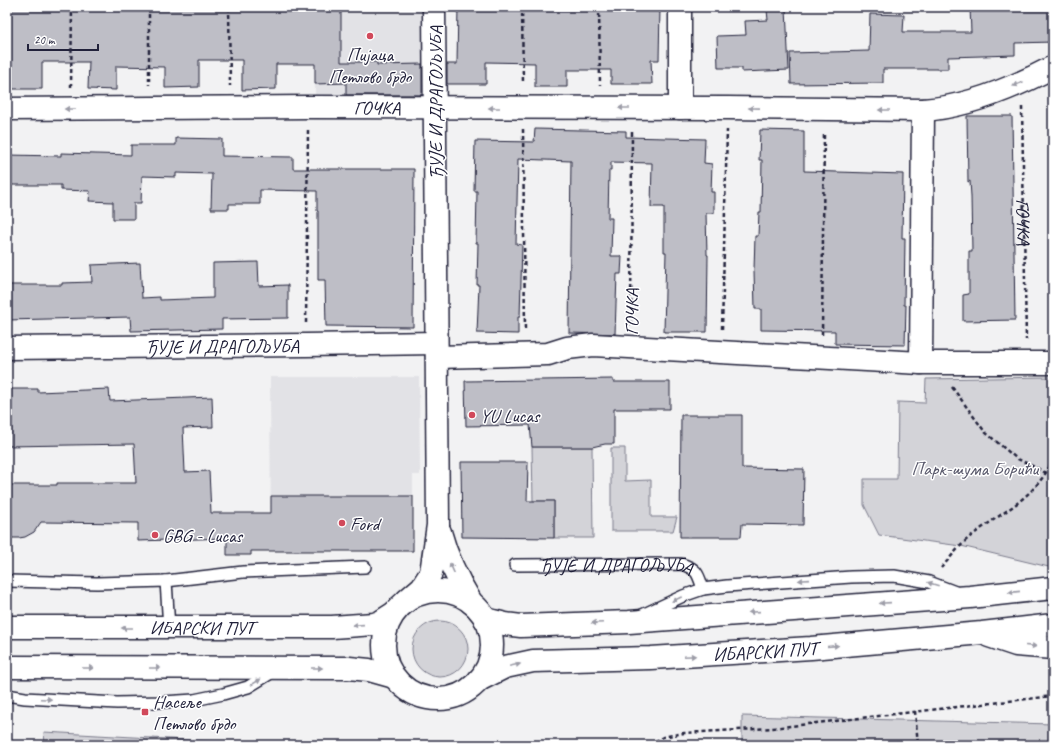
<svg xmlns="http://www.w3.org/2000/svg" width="1060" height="752" font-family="Caveat,sans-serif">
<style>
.built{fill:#e2e2e6}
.green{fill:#d3d3d8;stroke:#7a7a8a}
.building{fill:#bebec6;stroke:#22223b}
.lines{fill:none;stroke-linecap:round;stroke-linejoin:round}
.service-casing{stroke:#22223b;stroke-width:14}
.minor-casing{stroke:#22223b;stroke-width:25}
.primary-casing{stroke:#22223b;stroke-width:25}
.path{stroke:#22223b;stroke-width:2.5;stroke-dasharray:4 3;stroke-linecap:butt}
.service{stroke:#fff;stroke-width:11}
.minor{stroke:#fff;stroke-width:22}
.primary{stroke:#fff;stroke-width:22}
.oneway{fill:#9c9ca7}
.poi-dot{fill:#d1495b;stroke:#fff;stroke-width:1.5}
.labels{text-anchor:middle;stroke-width:3;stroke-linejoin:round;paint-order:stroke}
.poi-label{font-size:19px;fill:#22223b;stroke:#fff;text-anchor:start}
.street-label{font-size:19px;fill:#22223b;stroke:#fff}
.park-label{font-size:19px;fill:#57576a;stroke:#fff}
</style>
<rect width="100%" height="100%" fill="#f2f2f3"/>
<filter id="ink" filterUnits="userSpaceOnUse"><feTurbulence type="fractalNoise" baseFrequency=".025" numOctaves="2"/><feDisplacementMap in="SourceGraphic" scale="8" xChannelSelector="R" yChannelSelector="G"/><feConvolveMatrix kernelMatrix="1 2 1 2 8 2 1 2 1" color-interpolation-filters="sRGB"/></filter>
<g filter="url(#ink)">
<path class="built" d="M315 7H425L424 98 315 97Z
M270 377H419L420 475H413V551H271Z"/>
<path class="green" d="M1053 377V568L961 546 879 535 864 505V479H897L898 402 925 403 926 379Z
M532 447H592L593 538H554V501H533Z
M611 448H625V481L651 480V517H677L673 531H611Z
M412 649a28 28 0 1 1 56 0a28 28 0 1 1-56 0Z
M742 716 1053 724V745H742Z
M44 732 275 745H45Z"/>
<path class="building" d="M9 7H341V62H377V65L422 64V95H346V83L315 84V64H276V89L242 90V60H199V87L165 88V67L116 66V90L88 89 89 62H42V89H9Z
M458 7H660L659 60H651L652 84H611V70H567V87H535V63L486 62V84H447V64H457Z
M970 7H1053V42L1015 43V55L948 57V69H883V83L791 84 790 53 869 51 870 14 904 15 903 32H971Z
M786 9 789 70 742 72V68H718L717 36 746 35 745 21 768 20 767 10Z
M967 116H1012L1015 320 963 321V295L969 294V251H972L971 196 970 181 968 182Z
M535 129 626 131V137L705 139 704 163 712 164 711 192H714V213H706L707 255H708L707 332H664L666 252H664V207H651L652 163 611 162V170H609L608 218H612L611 256H622L621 274H617L615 334 569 333 571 161 518 159 516 244 522 245 520 317H518V334L477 333 479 285H477L478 243H476L477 191H474L475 141 534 142Z
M760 130 804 131V171L903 174 902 238H905L904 305H906L905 345 835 344V331L761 330V309H755L754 270 755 236H758L759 212H761L762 160H759Z
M176 138 222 139V156L293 157V169H414L413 327 326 326 325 280H318V211H317V191L260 190V204H229V209H211L212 174 176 173V177L142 176 141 203H134V219H113V202L89 201 90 191 61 190V185H7V155L61 156V153L131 155V145H176Z
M258 262 259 286 288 285V318L222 319V329L131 331 130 317 7 320V285H62V283L92 282 91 265 140 263 142 298 160 297V300L213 298V263Z
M613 379V382H670V409H614V444H605L592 447H532L530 425 466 426 465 381Z
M7 389H38V392L109 389 110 401 212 397 213 427 183 428 185 472 209 471 211 513H271V496H413V551H251V555H227V538L138 541V523L41 522 34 532 25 537 19 538H7V485H57V483H136L134 444 7 446Z
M681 415H742V468L804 469 803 525 742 524 741 537H680Z
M461 462H528L527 501H554V538L462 537Z"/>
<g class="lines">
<g class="service-casing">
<g id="service">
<path id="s2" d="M515 565 681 564C698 569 698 574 703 589"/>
<path d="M7 581 97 583 166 581"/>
<path d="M640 616 683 596 703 589 727 586 851 577 894 576 929 582 958 593"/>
<path d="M169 628 166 581 243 572 365 567"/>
<path d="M7 695 25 698 117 703 163 702 194 700 223 694 248 687 274 671"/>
</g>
</g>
<g class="minor-casing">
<g id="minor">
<path d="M680 108V7"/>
<path id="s3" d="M7 109 308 107 728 108 923 110C968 107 1013 88 1053 67"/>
<path id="s4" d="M7 348 306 345 436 343"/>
<path d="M437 357 548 354 567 348 593 345 921 363H1053"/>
<path d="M921 363 923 110"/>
<path d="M440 532C447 558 457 579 471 602"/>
<path d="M407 600 422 587 431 573 438 525 434 7"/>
</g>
</g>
<g class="primary-casing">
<g id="primary">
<circle cx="438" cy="645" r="54"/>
<path d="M485 619 505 624 521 626 629 622 970 597 1053 588"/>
<path id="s5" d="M7 627H332L374 624 380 622 394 613"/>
<path d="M989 636 1016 645 1053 648"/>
<path d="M7 667 349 668 369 670 394 677"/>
<path id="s6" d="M479 680 505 667 533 661 651 658 811 648 982 633 1053 625"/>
</g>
</g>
<g class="path">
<path d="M149 7V85"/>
<path d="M229 7 230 86"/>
<path d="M522 7 523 84"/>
<path d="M599 7 600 85"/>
<path d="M71 87 72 7"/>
<path id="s1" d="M1022 107 1026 340"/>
<path d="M523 129 525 332"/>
<path d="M306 323 308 130"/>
<path d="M631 325 632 130"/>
<path d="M722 329 727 130"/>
<path d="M822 335 824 132"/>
<path d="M952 387 985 432 1016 458 1053 476"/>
<path d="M941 568C951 557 960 545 971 536 1002 512 1037 497 1053 459"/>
<path d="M915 711 918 745"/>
<path d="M649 745 663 737 684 733 773 728 1053 696"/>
</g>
<use href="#service" class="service"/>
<use href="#minor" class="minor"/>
<use href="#primary" class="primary"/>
</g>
<defs><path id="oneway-solid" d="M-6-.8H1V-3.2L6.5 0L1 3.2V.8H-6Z"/></defs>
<g class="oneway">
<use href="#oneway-solid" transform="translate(1018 84) rotate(157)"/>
<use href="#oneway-solid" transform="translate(494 108) rotate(-180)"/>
<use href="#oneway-solid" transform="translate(624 108) rotate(-180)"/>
<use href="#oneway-solid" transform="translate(754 108) rotate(-179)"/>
<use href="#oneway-solid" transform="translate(70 109) rotate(180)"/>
<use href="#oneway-solid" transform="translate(884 110) rotate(-180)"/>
<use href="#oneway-solid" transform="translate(452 568) rotate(-114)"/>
<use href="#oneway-solid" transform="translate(804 580) rotate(176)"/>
<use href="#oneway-solid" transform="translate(933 584) rotate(-162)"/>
<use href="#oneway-solid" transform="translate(1014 592) rotate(174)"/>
<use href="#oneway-solid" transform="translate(677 599) rotate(156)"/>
<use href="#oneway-solid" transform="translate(885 603) rotate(176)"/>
<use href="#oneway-solid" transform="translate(754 612) rotate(176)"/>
<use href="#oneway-solid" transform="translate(597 623) rotate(178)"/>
<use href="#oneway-solid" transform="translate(358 625) rotate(176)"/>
<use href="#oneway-solid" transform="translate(127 628) rotate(-180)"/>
<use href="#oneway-solid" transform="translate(833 646) rotate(-5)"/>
<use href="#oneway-solid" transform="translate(1031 646) rotate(5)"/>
<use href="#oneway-solid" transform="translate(690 656) rotate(-3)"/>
<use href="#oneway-solid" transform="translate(515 665) rotate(-12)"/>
<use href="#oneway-solid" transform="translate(88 668)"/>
<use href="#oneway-solid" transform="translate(155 668)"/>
<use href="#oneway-solid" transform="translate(317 668)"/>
<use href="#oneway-solid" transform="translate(256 682) rotate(-32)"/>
<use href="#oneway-solid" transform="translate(46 699) rotate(3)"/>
</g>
</g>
<g class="poi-dot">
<circle cx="370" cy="36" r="4"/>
<circle cx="472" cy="415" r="4"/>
<circle cx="342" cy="523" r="4"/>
<circle cx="155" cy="535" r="4"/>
<rect x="141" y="708" width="8" height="8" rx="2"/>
</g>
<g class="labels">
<g class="poi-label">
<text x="370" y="61" text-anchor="middle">Пијаца<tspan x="370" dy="22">Петлово брдо</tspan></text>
<text x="480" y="422">YU Lucas</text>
<text x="350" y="530">Ford</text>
<text x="163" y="542">GBG - Lucas</text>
<text x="153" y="708">Насеље<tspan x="153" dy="22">Петлово брдо</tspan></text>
</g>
<g class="street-label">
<text transform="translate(435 103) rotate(-90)" y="7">ЂУЈЕ И ДРАГОЉУБА</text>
<text dy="7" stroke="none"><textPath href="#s3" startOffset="370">ГОЧКА</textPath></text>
<text dy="7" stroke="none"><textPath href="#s1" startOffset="115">ГОЧКА</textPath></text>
<text transform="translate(631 312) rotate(-90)" y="7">ГОЧКА</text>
<text dy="7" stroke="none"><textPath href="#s4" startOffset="215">ЂУЈЕ И ДРАГОЉУБА</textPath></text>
<text dy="7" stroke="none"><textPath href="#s2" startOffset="101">ЂУЈЕ И ДРАГОЉУБА</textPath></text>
<text dy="7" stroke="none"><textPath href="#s5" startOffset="195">ИБАРСКИ ПУТ</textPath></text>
<text dy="7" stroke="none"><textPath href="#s6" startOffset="290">ИБАРСКИ ПУТ</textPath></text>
</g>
<g class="park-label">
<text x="975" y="475">Парк-шума Борићи</text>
</g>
</g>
<rect width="1060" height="752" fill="none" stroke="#fff" stroke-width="24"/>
<rect x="12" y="12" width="1036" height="728" fill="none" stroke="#22223b" stroke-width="1.5" filter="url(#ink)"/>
<path d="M28 44v6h70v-6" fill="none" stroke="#22223b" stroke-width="2"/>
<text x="34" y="44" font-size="12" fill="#22223b" stroke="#ffffff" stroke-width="3" paint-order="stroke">20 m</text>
</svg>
